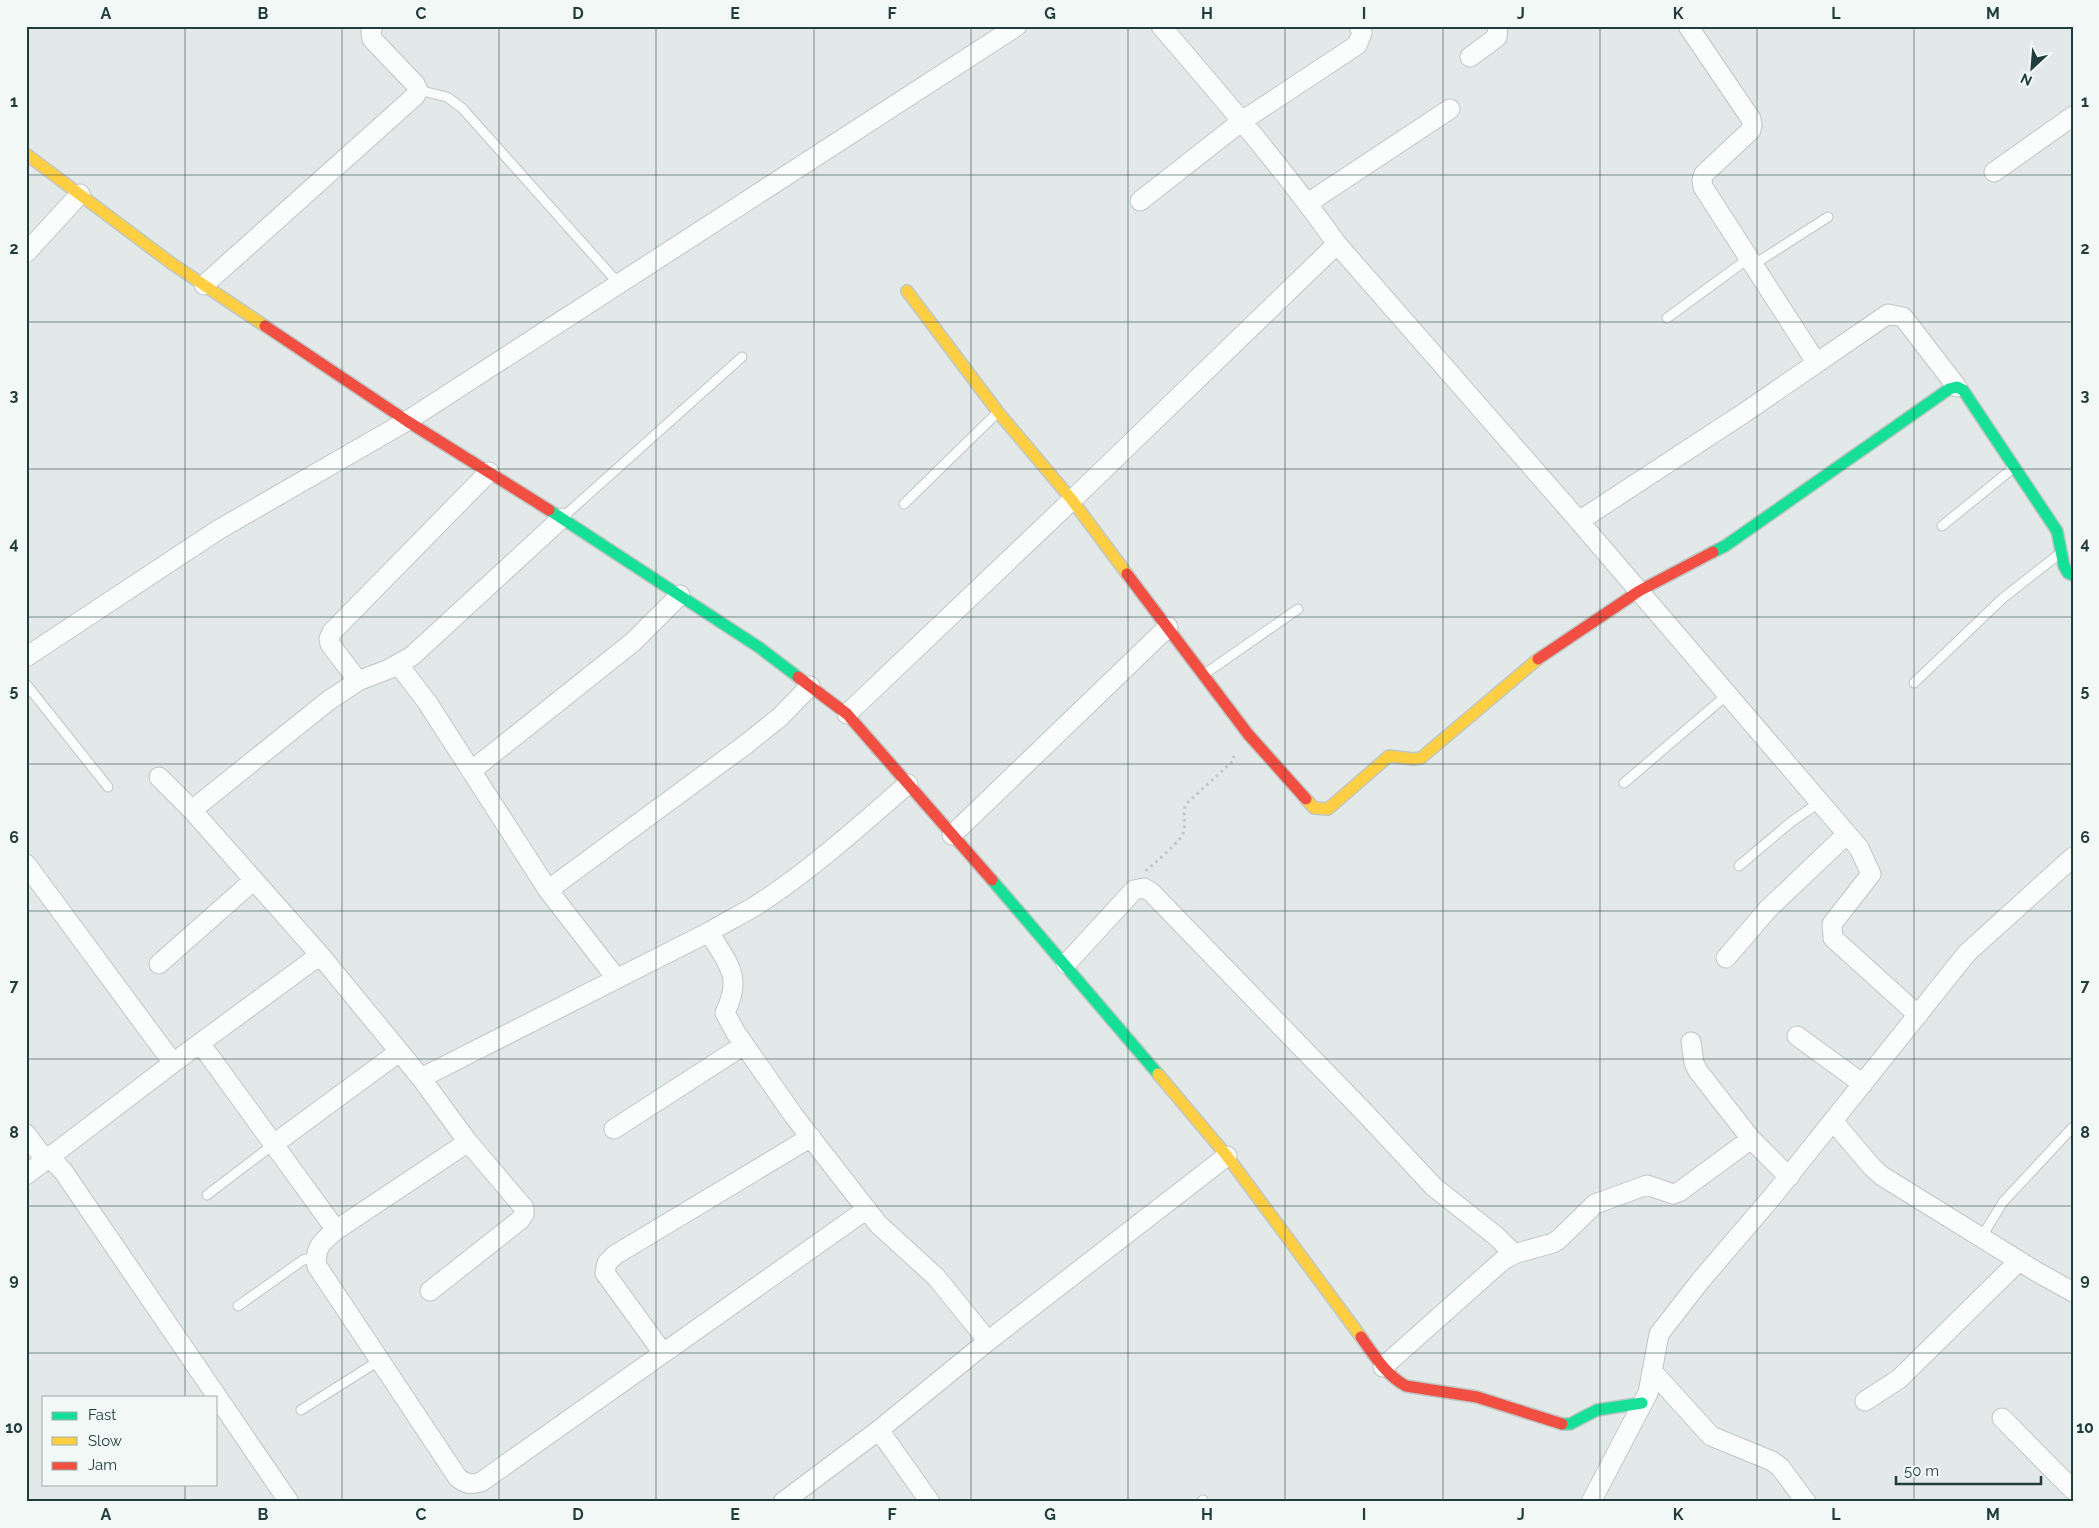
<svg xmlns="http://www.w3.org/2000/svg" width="2099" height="1528" font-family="Raleway,sans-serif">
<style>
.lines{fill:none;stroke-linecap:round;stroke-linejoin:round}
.lane-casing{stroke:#c0c5c5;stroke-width:11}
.street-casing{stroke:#c0c5c5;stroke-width:21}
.fast-casing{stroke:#bec6c5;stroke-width:14}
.slow-casing{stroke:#bec6c5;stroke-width:14}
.jam-casing{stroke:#bec6c5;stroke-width:14}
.path{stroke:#c0c8c7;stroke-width:3;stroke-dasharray:2.5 4;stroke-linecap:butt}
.lane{stroke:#fbfcfc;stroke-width:9}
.street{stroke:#fbfcfc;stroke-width:19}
.fast{stroke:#16e098;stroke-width:11}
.slow{stroke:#ffcf43;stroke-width:11}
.jam{stroke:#f24e42;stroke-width:11}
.grid{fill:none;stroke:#203c3b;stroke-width:1;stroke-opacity:0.55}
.neatline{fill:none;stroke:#203c3b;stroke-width:2}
.grid-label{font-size:16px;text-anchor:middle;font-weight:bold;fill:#203c3b}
</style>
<rect width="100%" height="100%" fill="#e3e8e8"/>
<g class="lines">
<g class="lane-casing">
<path id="lane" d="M418 90 447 97 462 108 619 284
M1753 265 1828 217
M1667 318 1749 258
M904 504 996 414
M563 517 742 357
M1942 526 2012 469
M1206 673 1298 609
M1914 683 2003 598 2058 555
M26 684 108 787
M1624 783 1728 694
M1739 866 1791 822 1820 802
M207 1195 274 1144
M1981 1238 2003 1202 2073 1127
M238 1306 303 1260 316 1257
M301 1410 380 1360
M1201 1502 1203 1500"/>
</g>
<g class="street-casing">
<path id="street" d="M1688 26 1751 119 1752 125 1751 130 1704 174 1702 180 1703 187 1816 362
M1470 57 1497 37 1498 26
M1994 172 2073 116
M1140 201 1242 121 1357 45 1362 33 1359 26
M1308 203 1450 109
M1337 244 1579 521 1859 848 1871 874 1832 924 1833 938 1918 1015
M26 253 80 194
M204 285 415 96 418 90 415 84 372 39 371 32 373 26
M1579 521 1744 413 1888 314 1903 317 1957 387
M26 657 218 530 407 421 1017 26
M398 664 427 702 548 890 616 978
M358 681 330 644 329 639 332 632 489 472
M847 714 1072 500 1337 244C1283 168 1222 97 1161 26
M471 771 633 642 680 595
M159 777 192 810 320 955 421 1078 468 1142 524 1208V1214L520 1220 430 1291
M192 810 328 701 358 681 389 669 412 656 562 518
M952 835 1168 627
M26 864 173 1063
M548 890 745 745 780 717 810 686
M709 932C728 965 743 975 725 1013L736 1033 794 1116 878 1224 936 1277 988 1341
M1726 958 1768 909 1847 834
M159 964 254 880
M1066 964 1134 890 1144 888 1151 892 1365 1113 1434 1187 1496 1236 1514 1254
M1797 1036 1863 1084
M1691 1042 1694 1063 1698 1071 1751 1139 1789 1177
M200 1043 336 1230
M421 1078 709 932C723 924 738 916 752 908 808 873 858 827 908 784
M1833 1121 1872 1167 1882 1176 2037 1272 2073 1292
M614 1129 744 1045
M26 1134 40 1153 50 1158 63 1171 289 1502
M468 1142 336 1230C323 1241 314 1247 317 1266L458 1478C466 1484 471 1485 481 1482L867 1209
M274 1144 399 1052
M26 1175 173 1063 320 955
M663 1353 605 1273 607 1263 615 1255 811 1137
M1383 1367 1502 1261 1514 1254 1553 1243 1559 1239 1595 1204 1647 1185 1673 1194 1679 1192 1751 1139
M1652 1371 1711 1436 1772 1461 1780 1467 1806 1502
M1865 1401 1899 1379 2019 1261
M2002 1418 2073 1490
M879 1430 930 1502
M783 1502 879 1430 988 1341 1227 1156
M1591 1502 1648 1393 1659 1334 1701 1280 1772 1197 1967 953 2073 857"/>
</g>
<g class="fast-casing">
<path id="fast" d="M549 510 760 648 798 677
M1713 552 1725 546 1949 389 1957 387 1963 390 2057 531 2064 566 2068 573 2073 575
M992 880 1158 1074
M1562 1424H1570L1597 1410 1642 1403"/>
</g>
<g class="slow-casing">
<path id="slow" d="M26 154 171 263 265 326
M907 291 998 412 1072 500 1127 574
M1306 799 1314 808 1328 809 1389 756 1413 759 1421 758 1538 659
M1158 1074 1227 1156 1361 1337"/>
</g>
<g class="jam-casing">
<path id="jam" d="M265 326 407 421 549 510
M1127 574 1248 734 1306 799
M1538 659 1639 591 1713 552
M798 677 847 714 992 880
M1361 1337C1374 1355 1386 1375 1406 1386L1477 1397 1562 1424"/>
</g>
<path class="path" d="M1146 871C1155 862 1181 842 1184 831 1186 821 1182 813 1186 804L1233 761 1235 752"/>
<use href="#lane" class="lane"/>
<use href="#street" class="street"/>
<use href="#fast" class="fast"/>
<use href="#slow" class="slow"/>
<use href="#jam" class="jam"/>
</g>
<path class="grid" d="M185 26V1397M342 26V1502M499 26V1502M656 26V1502M814 26V1502M971 26V1502M1128 26V1502M1285 26V1502M1443 26V1502M1600 26V1502M1757 26V1502M1914 26V1502M26 175H2073M26 322H2073M26 469H2073M26 617H2073M26 764H2073M26 911H2073M26 1059H2073M26 1206H2073M26 1353H2073M185 1484V1502"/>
<rect width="2099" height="1528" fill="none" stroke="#f1f8f6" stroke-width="55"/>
<rect x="42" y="1396" width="175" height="90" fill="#f1f8f6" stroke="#9dadab"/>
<rect x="52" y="1412" width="25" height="8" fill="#16e098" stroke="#9dadab"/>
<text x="88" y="1420" font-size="15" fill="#203c3b">Fast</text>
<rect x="52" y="1437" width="25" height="8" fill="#ffcf43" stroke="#9dadab"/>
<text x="88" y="1446" font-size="15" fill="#203c3b">Slow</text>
<rect x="52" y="1462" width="25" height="8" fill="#f24e42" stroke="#9dadab"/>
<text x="88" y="1470" font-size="15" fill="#203c3b">Jam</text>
<g transform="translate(2032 68) rotate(206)" stroke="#f1f8f6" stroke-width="4" paint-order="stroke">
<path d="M0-4L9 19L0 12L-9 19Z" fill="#203c3b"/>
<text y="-8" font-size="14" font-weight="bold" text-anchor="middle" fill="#203c3b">N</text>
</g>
<path d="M1896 1476v8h145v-8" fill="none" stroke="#203c3b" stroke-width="2.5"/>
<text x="1904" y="1476" font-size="15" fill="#203c3b" stroke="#f1f8f6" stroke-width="4" paint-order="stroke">50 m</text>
<rect x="28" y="28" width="2044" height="1472" class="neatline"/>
<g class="grid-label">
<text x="106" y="19">A</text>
<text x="263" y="19">B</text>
<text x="421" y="19">C</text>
<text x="578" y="19">D</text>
<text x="735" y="19">E</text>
<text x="892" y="19">F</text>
<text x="1050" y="19">G</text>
<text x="1207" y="19">H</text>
<text x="1364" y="19">I</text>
<text x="1521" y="19">J</text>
<text x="1678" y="19">K</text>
<text x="1836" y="19">L</text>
<text x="1993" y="19">M</text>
<text x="14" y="107">1</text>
<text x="2085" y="107">1</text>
<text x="14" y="254">2</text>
<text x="2085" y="254">2</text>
<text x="14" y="401">3</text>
<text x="2085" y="401">3</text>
<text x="14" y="549">4</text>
<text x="2085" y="549">4</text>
<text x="14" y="696">5</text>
<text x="2085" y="696">5</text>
<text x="14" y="843">6</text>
<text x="2085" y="843">6</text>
<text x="14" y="991">7</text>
<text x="2085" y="991">7</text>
<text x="14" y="1138">8</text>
<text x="2085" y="1138">8</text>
<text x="14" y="1285">9</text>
<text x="2085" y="1285">9</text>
<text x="14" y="1433">10</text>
<text x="2085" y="1433">10</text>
<text x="106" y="1520">A</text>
<text x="263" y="1520">B</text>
<text x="421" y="1520">C</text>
<text x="578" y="1520">D</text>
<text x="735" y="1520">E</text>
<text x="892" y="1520">F</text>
<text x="1050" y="1520">G</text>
<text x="1207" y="1520">H</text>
<text x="1364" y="1520">I</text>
<text x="1521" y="1520">J</text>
<text x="1678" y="1520">K</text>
<text x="1836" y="1520">L</text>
<text x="1993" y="1520">M</text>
</g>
</svg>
